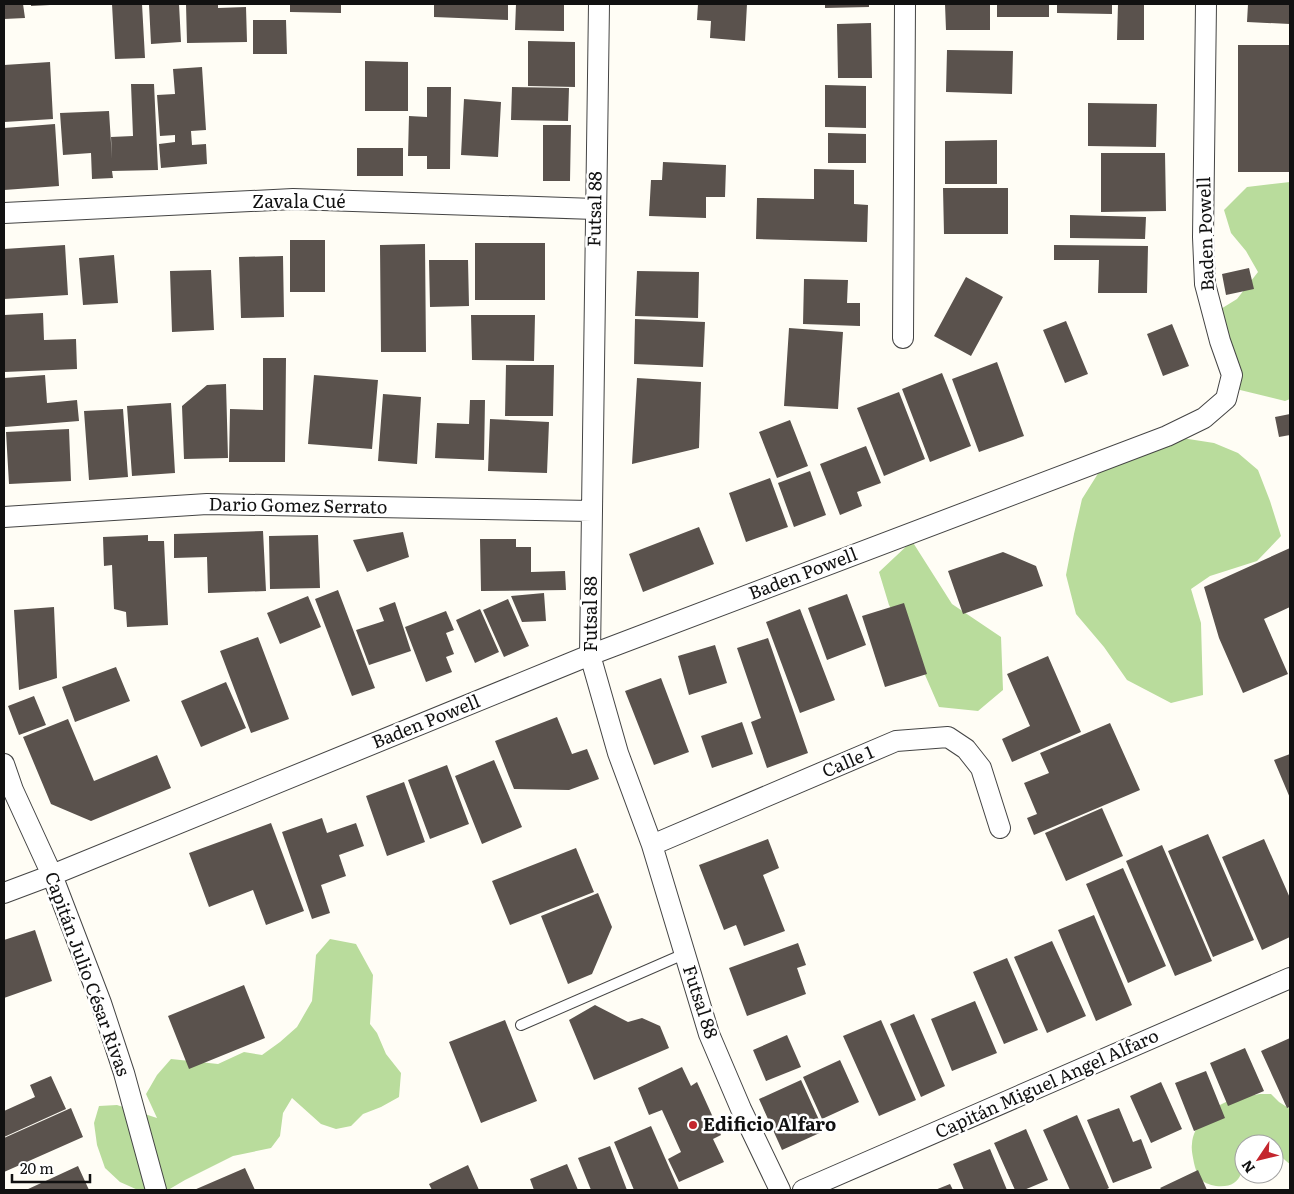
<svg xmlns="http://www.w3.org/2000/svg" width="1294" height="1194" font-family="Literata,serif">
<style>
.forest{fill:#b9dc9c}
.building{fill:#5a524d}
.lines{fill:none;stroke-linecap:round;stroke-linejoin:round}
.lane-casing{stroke:#444;stroke-width:12}
.street-casing{stroke:#444;stroke-width:22}
.lane{stroke:#fff;stroke-width:10}
.street{stroke:#fff;stroke-width:20}
.poi-dot{fill:#c4262e;stroke:#fff;stroke-width:2}
.labels{text-anchor:middle;stroke-width:5;stroke-linejoin:round;paint-order:stroke}
.street-label{font-size:18px;fill:#111;stroke:#fff}
.poi-label{font-size:18px;font-weight:bold;fill:#111;stroke:#fff;text-anchor:start}
</style>
<rect width="100%" height="100%" fill="#fffdf5"/>
<path class="forest" d="M1290 182V399L1285 401 1236 389 1211 315 1237 299 1258 272 1246 251 1231 233 1224 210 1247 187Z
M1169 436 1214 443 1238 453 1258 470 1270 501 1281 536 1257 561 1210 576 1191 589 1201 623 1203 695 1171 703 1127 680 1104 647 1076 614 1066 575 1074 534 1082 499 1104 464Z
M912 541 952 604 1001 637 1003 690 978 711 939 707 912 645 889 605 879 572Z
M330 939 356 944 373 975 370 1024 377 1033 386 1054 401 1073 399 1097 381 1107 363 1114 351 1126 336 1129 321 1124 292 1098 283 1113 280 1136 271 1148 233 1156 185 1180 168 1190H138L120 1182 105 1168 97 1145 94 1123 99 1106 117 1105 157 1118 146 1094 157 1075 171 1059 218 1064 244 1052 262 1055 280 1042 297 1027 312 1001 316 955Z
M1260 1094H1271L1279 1102 1290 1109V1164C1284 1160 1280 1154 1274 1151V1144H1244C1244 1166 1245 1189 1216 1186 1210 1185 1202 1182 1199 1178 1197 1173 1195 1168 1194 1163 1193 1157 1191 1150 1192 1144 1193 1126 1210 1109 1226 1102 1236 1097 1249 1096 1260 1094Z"/>
<path class="building" d="M4 4H23L25 18 4 19Z
M31 4H50V5L31 6Z
M112 4H142L145 58 115 59Z
M149 4H179L181 42 151 44Z
M186 4H218V8L246 7 247 42 187 43Z
M290 4H341V13L290 12Z
M434 4H508V20L434 17Z
M516 4H564V31L515 30Z
M698 4H747L745 41 710 38 711 21 697 20Z
M825 4H869V7L825 8Z
M945 4H990V30H946Z
M997 4H1049V17H997Z
M1057 4H1112V14L1057 13Z
M1118 4H1144V40H1117Z
M1248 4H1290V24L1247 22Z
M253 20H286L287 54H253Z
M871 23 872 78H838L837 24Z
M528 41 575 42V87L528 86Z
M1238 45H1290V172H1238Z
M947 50 1013 51 1012 94 946 92Z
M365 61 408 62V111H365Z
M50 62 53 119 4 122V65Z
M202 67 206 130 191 131 192 145 206 144 207 164 161 168 159 144 175 142V135L160 136 157 95 175 94 173 69Z
M131 84H154L158 170 112 171 113 178 92 179 91 153 63 155 60 113 109 111 112 159 111 137 133 136Z
M825 85 866 86V128L825 127Z
M427 87H451L450 169H427V156H408L409 116 427 117Z
M512 87 569 88 568 121 511 120Z
M464 99 501 102 498 157 461 155Z
M1088 103 1157 104 1156 147 1088 146Z
M55 124 59 186 4 190V128Z
M543 125H571L570 181H543Z
M828 133 866 134V163H828Z
M997 140V184H945V141Z
M357 148H403V176H357Z
M1101 153H1165L1166 211 1101 212Z
M663 162 726 165 725 197H706V218L649 216 651 180H662Z
M814 169 854 170V204L868 205 867 242 756 239 757 198 814 199Z
M943 188H1008V234H944Z
M1070 215 1146 217 1145 239 1070 238Z
M290 240H325V292H290Z
M475 243H545V300H475Z
M425 244 426 352H381L380 245Z
M65 245 68 295 4 299V249Z
M1054 245 1148 246 1147 293H1098L1099 260H1054Z
M114 255 118 303 83 305 79 258Z
M283 256 284 317 241 318 239 257Z
M429 260H468L469 306 430 307Z
M1249 268 1254 289 1226 295 1222 274Z
M211 270 214 330 172 332 170 271Z
M637 271 699 272 698 318 635 316Z
M966 277 1003 297 971 356 934 336Z
M804 279 848 280 847 303H860V326L803 324Z
M43 313 44 340 76 339 77 369 4 372V315Z
M471 315H535L534 361 472 360Z
M635 319 705 322 703 367 634 364Z
M1066 321 1088 374 1065 383 1043 330Z
M1172 324 1189 366 1163 376 1147 334Z
M789 328 843 332 838 409 784 406Z
M263 358H286L285 462H229L230 409 263 410Z
M997 362 1024 436 979 452 952 379Z
M506 365H554L553 416H505Z
M942 373 971 446 930 462 902 389Z
M45 375 47 403 77 400 79 421 5 427 4 411V378Z
M314 375 378 380 372 449 308 444Z
M637 378 701 382 699 448 632 464Z
M226 384 228 458 184 459 182 406 207 385Z
M899 392 925 459 884 476 857 408Z
M383 394 421 397 417 464 378 461Z
M470 400H485L484 460 435 458 437 423 469 424Z
M171 403 175 473 132 476 127 406Z
M123 409 128 477 89 480 84 411Z
M1290 414V435L1279 437 1275 417Z
M490 419 549 422 547 473 488 471Z
M790 420 808 466 777 478 759 432Z
M69 429 71 481 9 484 6 432Z
M866 446 881 483 857 492 862 506 840 515 820 464Z
M810 471 826 515 794 527 778 483Z
M770 478 788 527 746 542 729 493Z
M699 527 714 564 643 592 629 554Z
M263 531 266 591 208 593 207 557 174 558V534Z
M403 532 409 557 367 572 353 540Z
M148 535V541H164L168 625 127 627 126 612 114 609 112 565 104 566 103 537Z
M318 535 320 588 270 589 269 536Z
M480 539H516V547H531V572L565 571 566 590 481 591Z
M1290 548V607L1264 619 1288 674 1243 693 1219 638 1204 587Z
M1003 552 1036 566 1043 586 963 614 948 571Z
M338 590 375 688 352 696 315 599Z
M544 593 546 621 522 622 511 596Z
M847 594 866 645 827 660 808 608Z
M308 596 321 627 280 644 267 613Z
M508 599 529 646 504 657 483 610Z
M395 602 411 651 369 665 356 630 384 621 379 608Z
M904 603 927 674 885 687 862 616Z
M54 607 57 678 19 690 14 610Z
M480 609 499 652 475 663 456 620Z
M800 609 835 700 800 713 766 622Z
M446 611 454 630 446 633 454 654 446 657 452 672 426 682 405 627Z
M258 637 289 719 251 733 220 651Z
M768 638 808 753 767 768 751 722 761 718 737 648Z
M715 645 727 683 689 695 678 656Z
M1048 656 1081 732 1012 762 1002 739 1030 726 1007 674Z
M116 667 130 701 75 722 62 687Z
M661 678 689 752 654 765 625 691Z
M226 682 246 728 201 747 181 701Z
M34 696 46 725 19 735 8 706Z
M557 717 572 754 587 749 599 779 569 790 514 789 495 741Z
M68 719 94 781 157 755 171 788 91 821 51 804 23 737Z
M742 722 753 754 712 768 701 736Z
M1110 723 1140 790 1034 835 1027 818 1037 814 1024 783 1049 773 1040 753Z
M1290 754V798L1274 760Z
M494 760 522 827 482 844 455 776Z
M447 765 469 824 430 839 408 780Z
M404 782 425 842 387 856 366 796Z
M1102 808 1123 856 1066 881 1045 833Z
M322 818 327 833 356 823 364 846 339 855 346 876 321 885 330 913 312 919 282 832Z
M271 823 304 911 266 925 253 890 209 907 189 853Z
M1208 834 1254 940 1213 957 1168 851Z
M768 839 779 868 763 875 785 931 744 946 736 925 724 930 699 865Z
M1264 839 1290 898V937L1262 950 1222 857Z
M1162 845 1212 961 1175 976 1126 861Z
M576 848 594 892 510 925 492 881Z
M1123 868 1166 966 1128 983 1086 884Z
M598 893 612 927 592 974 568 984 541 916Z
M1094 915 1132 1005 1096 1021 1058 930Z
M35 930 52 981 4 998V940Z
M1052 941 1086 1016 1047 1033 1014 957Z
M798 943 806 965 797 968 806 994 747 1016 729 968Z
M1007 958 1038 1030 1004 1044 973 972Z
M244 985 265 1038 189 1069 168 1016Z
M975 1001 997 1053 952 1071 931 1019Z
M595 1005 628 1022 642 1018 660 1026 669 1048 594 1080 569 1020Z
M914 1014 945 1086 921 1097 890 1024Z
M505 1020 537 1101 481 1123 449 1042Z
M881 1020 916 1100 879 1116 843 1036Z
M787 1035 801 1067 766 1081 753 1050Z
M1290 1038V1107L1287 1108 1261 1051Z
M1245 1048 1264 1091 1228 1106 1210 1063Z
M840 1060 859 1102 822 1119 803 1077Z
M682 1067 691 1086 697 1082 721 1135 713 1139 724 1162 679 1182 668 1159 681 1152 662 1110 649 1115 638 1088Z
M1206 1071 1225 1118 1194 1131 1175 1083Z
M51 1076 66 1109 4 1137V1111L35 1097 30 1085Z
M801 1080 824 1131 782 1150 759 1099Z
M1161 1082 1182 1129 1151 1143 1130 1096Z
M71 1108 83 1137 4 1172V1138Z
M1119 1108 1133 1142 1141 1139 1152 1168 1113 1183 1087 1120Z
M1077 1115 1109 1188 1105 1190H1070L1043 1130Z
M651 1126 679 1190H634L614 1142Z
M1026 1129 1048 1180 1024 1190H1015L994 1143Z
M610 1146 627 1190H591L578 1158Z
M990 1149 1007 1190H964L953 1164Z
M567 1164 578 1190H534L530 1179Z
M468 1165 479 1190H432L429 1184Z
M78 1166 89 1190H26Z
M245 1168 255 1190H194Z
M1198 1170 1207 1190H1162L1160 1188Z
M950 1184 953 1190H935Z"/>
<g class="lines">
<g class="lane-casing">
<path id="lane" d="M521 1025 684 954"/>
</g>
<g class="street-casing">
<path id="street" d="M599 4 590 655 618 753 652 845 709 1034 741 1109 780 1190
M4 213 293 199 595 209
M903 338 905 4
M4 517 207 504 592 511
M4 764 13 790 52 875 101 1003 124 1073 156 1190
M652 845 896 741 948 737 966 749 981 768 1000 828
M4 893 52 875 590 655 1167 436 1204 418 1226 399 1232 375 1220 341 1205 284 1203 237 1206 4
M803 1190 1290 978"/>
</g>
<use href="#lane" class="lane"/>
<use href="#street" class="street"/>
</g>
<circle class="poi-dot" cx="693" cy="1125" r="5"/>
<g class="labels">
<g class="street-label">
<text x="299" y="208">Zavala Cué</text>
<text transform="translate(595 209) rotate(-89)" y="6">Futsal 88</text>
<text transform="translate(1206 234) rotate(-92)" y="6">Baden Powell</text>
<text transform="translate(298 506) rotate(1)" y="6">Dario Gomez Serrato</text>
<text transform="translate(803 574) rotate(-21)" y="6">Baden Powell</text>
<text transform="translate(591 614) rotate(-90)" y="6">Futsal 88</text>
<text transform="translate(426 722) rotate(-22)" y="6">Baden Powell</text>
<text transform="translate(848 762) rotate(-23)" y="6">Calle 1</text>
<text transform="translate(87 974) rotate(70)" y="6">Capitán Julio César Rivas</text>
<text transform="translate(700 1002) rotate(72)" y="6">Futsal 88</text>
<text transform="translate(1047 1084) rotate(-24)" y="6">Capitán Miguel Angel Alfaro</text>
</g>
<g class="poi-label">
<text x="703" y="1131">Edificio Alfaro</text>
</g>
</g>
<rect width="1294" height="1194" fill="none" stroke="#111111" stroke-width="10"/>
<g transform="translate(1259 1159) rotate(235)"><circle r="24" fill="#ffffff" stroke="#a0a0a0"/>
<path d="M0-4L9 19L0 12L-9 19Z" fill="#c4262e"/>
<text y="-8" font-size="14" font-weight="bold" text-anchor="middle" fill="#111111">N</text>
</g>
<path d="M12 1174v8h78v-8" fill="none" stroke="#111111" stroke-width="2.5"/>
<text x="20" y="1174" font-size="15" fill="#111111" stroke="#ffffff" stroke-width="4" paint-order="stroke">20 m</text>
</svg>
